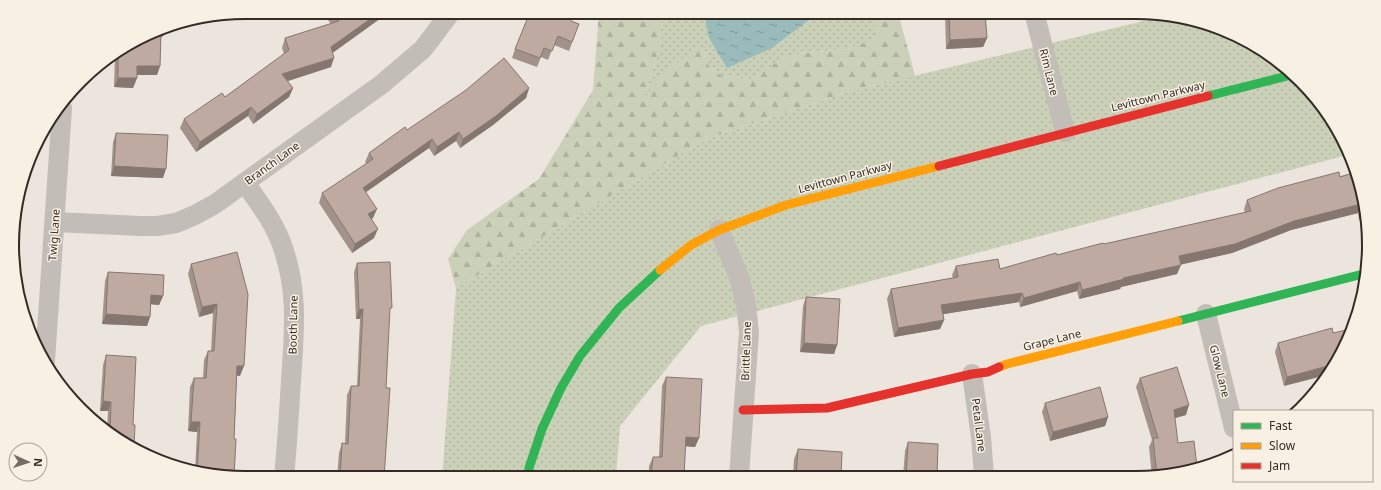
<svg xmlns="http://www.w3.org/2000/svg" width="1381" height="490" font-family="'Noto Sans',sans-serif">
<style>
.grass{fill:url(#grass-dots)}
.forest{fill:url(#forest-firs)}
.water{fill:url(#water-ripples)}
.lines{fill:none;stroke-linecap:round;stroke-linejoin:round}
.street{stroke:#c3bdb7;stroke-width:20}
.fast{stroke:#30b455;stroke-width:9}
.slow{stroke:#ff9f0a;stroke-width:9}
.jam{stroke:#e5322d;stroke-width:9}
.wall{fill:#a3928a}
.shaded-wall{fill:#857770}
.building{fill:#beaaa0;stroke:#857770}
.labels{text-anchor:middle;stroke-width:3;stroke-linejoin:round;paint-order:stroke}
.street-label{font-size:11px;fill:#342b26;stroke:#f9f0e4}
.rim{fill:none;stroke:#342b26;stroke-width:2}
</style>
<defs>
<pattern id="grass-dots" width="8" height="8" patternUnits="userSpaceOnUse"><rect width="8" height="8" fill="#cbd0b8"/><path d="M2 2h.1M6 6h.1" fill="none" stroke="#afb39e" stroke-width="1.8" stroke-linecap="round"/></pattern>
<pattern id="forest-firs" width="22" height="20" patternUnits="userSpaceOnUse"><rect width="22" height="20" fill="#cbd0b8"/><path d="M5 1l3.5 6h-7zM16 11l3.5 6h-7z" fill="#afb39e"/></pattern>
<pattern id="water-ripples" width="26" height="14" patternUnits="userSpaceOnUse"><rect width="26" height="14" fill="#9abbbc"/><path d="M2 4q2-2 4 0t4 0M15 11q2-2 4 0t4 0" fill="none" stroke="#7e9899"/></pattern>
</defs>
<rect width="100%" height="100%" fill="#ebe5de"/>
<path class="grass" d="M662 12H869L879 37 848 49 804 53 783 58 752 79 722 76 709 66 703 48 642 105 660 46Z
M1165 16 1196 20 1278 60 1338 128 1347 155 701 326 620 426 616 477 442 478 456 288 706 139 851 91Z"/>
<path class="forest" d="M599 12H662L660 46 643 102 657 78 693 50 703 48 709 66 722 76 752 79 783 58 804 53 848 49 878 37 869 12H898L915 76 851 91 706 139 456 288 448 259 467 230 539 179 593 90Z"/>
<path class="water" d="M704 12H815L814 16 772 48 727 68 709 38Z"/>
<g class="lines">
<path class="street" d="M1034 12 1065 132
M245 183C259 203 274 222 282 245 299 292 294 333 291 381 289 413 287 446 284 478
M55 222 140 226H157L176 223 195 215 215 204 382 84 423 49 451 12
M719 230 739 277 746 305 749 332 739 477
M1206 314 1234 428
M45 361 62 108
M972 374 981 437 984 476"/>
<path class="fast" d="M1208 96 1291 75
M1178 321 1363 274
M528 477 529 468 542 429 561 388 580 356 619 308 660 270"/>
<path class="slow" d="M660 270 691 245 719 230 786 205 939 166
M999 367 1007 364 1178 321"/>
<path class="jam" d="M939 166 1208 96
M743 410 827 408 972 374 988 372 999 367"/>
</g>
<path class="wall" d="M331 12H383L381 18 332 53 331 67 287 81 293 88 289 97 253 124 248 116 196 152 180 128 184 119 225 97 284 54 282 48 285 38 331 24 328 20Z
M945 12H985L987 38 983 47 946 49Z
M571 21 579 24 569 51 554 45 548 60 541 57 537 67 512 58 515 49Z
M174 26 161 38 160 66 157 75H137V78L133 88 114 87 115 55 156 30Z
M529 88 526 98 493 125 460 148 456 141 434 156 429 148 366 192 373 218 371 219 374 238 352 253 319 203 322 193 367 164 365 162 369 153 407 130Z
M116 133 163 178 111 176 113 142Z
M1353 173 1367 214 1359 220 1358 213 1291 230 1232 253 1181 264 1177 274 1121 287 1120 289 1079 299 1077 291 1020 307 1019 302 943 314 944 320 940 329 894 337 887 299 891 289 953 278 952 275 956 266 1000 269 1104 244 1245 213 1244 209 1247 200Z
M237 252 240 376 237 375 234 439V477L195 471 197 432 188 431 190 387 194 378H203L204 360 208 351H211L213 313 199 317 188 274 191 264Z
M357 263 389 314 386 388 384 478H337L339 453 342 443H345L347 395 351 386H357L360 319H356L354 272Z
M108 272 163 296 159 305 151 304 150 317 147 326 102 324 105 281Z
M806 297 837 345 834 354 800 352 803 306Z
M1333 333 1284 386 1275 352 1278 343Z
M106 355 133 425 115 439 107 430 108 411H100L103 365Z
M666 377 699 438 695 447 685 446 684 477H649V466L653 457H659L662 386Z
M1140 378 1186 415 1175 418 1167 476H1152L1149 447 1152 440 1136 387Z
M1045 403 1108 417 1105 426 1050 441 1042 412Z
M908 442 937 476 903 477 905 451Z
M798 449 841 477H793L794 459Z"/>
<path class="shaded-wall" d="M380 12H383L381 18 327 57 331 47Z
M174 26 160 38 164 29 165 28Z
M987 38 983 47 946 49 950 40Z
M334 58 331 67 279 84 282 74Z
M137 66H160L157 75H133Z
M118 78H137L133 88 114 87Z
M293 88 289 97 253 124 257 114Z
M529 88 526 98 493 125 460 148 463 139Z
M251 107 248 116 196 152 200 142Z
M459 132 456 141 434 156 437 147Z
M432 139 429 148 359 197 363 188Z
M114 166 166 169 163 178 111 176Z
M1361 204 1358 213 1291 230 1232 253 1175 266 1179 256 1294 221Z
M377 209 373 218 365 224 368 214Z
M1363 210H1365L1367 214V218L1359 220Z
M378 229 374 238 352 253 355 244Z
M1181 265 1177 274 1121 287 1120 289 1079 299 1082 290 1123 278Z
M1080 282 1077 291 1020 307 1024 298Z
M1022 293 1019 302 938 315 941 305Z
M151 295 163 296 159 305 148 304Z
M217 304 213 313 199 317 202 307Z
M363 309 360 319H356L359 310Z
M106 314 150 317 147 326 102 324Z
M944 320 940 329 894 337 898 328Z
M804 343 837 345 834 354 800 352Z
M1335 364 1327 375 1284 386 1287 377Z
M237 366H244L240 376 234 375Z
M103 401 111 402 108 411H100Z
M1189 405 1186 415 1171 419 1174 410Z
M1108 417 1105 426 1050 441 1053 432Z
M191 422H200L197 432 188 431Z
M686 437 699 438 695 447 683 446Z"/>
<path class="building" d="M332 12H380L331 47 334 58 282 74 293 88 257 114 251 107 200 142 184 119 222 93 225 97 289 50 285 38 339 21Z
M530 12H571V21L579 24 572 42 558 36 552 51 544 48 540 58 515 49Z
M949 12H985L987 38 950 40Z
M154 31H161L160 66H137V78H118V53Z
M504 58 529 88 496 116 463 139 459 132 437 147 432 139 363 188 377 209 368 214 378 229 355 244 322 193 373 159 369 153 405 127 407 130 466 90Z
M116 133 168 135 166 169 114 166Z
M1339 172 1340 177 1353 173 1365 210H1363L1361 204 1294 221 1235 244 1179 256 1181 265 1123 278 1124 279 1082 290 1080 282 1024 298 1022 293 941 305 944 320 898 328 891 289 958 277 956 266 998 259 1000 269 1056 253 1057 255 1103 243 1104 244 1251 211 1247 200 1278 188Z
M237 252 248 294 244 366H237L234 439H236L234 477 197 472 200 422H191L194 378H206L208 351H214L217 304 202 307 191 264Z
M390 262 392 308H390L386 388H390L384 478H340L342 443 348 444 351 386H359L363 309 359 310 357 263Z
M108 272 164 275 163 296 151 295 150 317 106 314Z
M806 297 840 299 837 345 804 343Z
M1332 328 1333 333 1351 329 1338 362 1335 364 1287 377 1278 343Z
M106 355 136 357 133 425H135L134 447 115 439 110 433 111 402 103 401Z
M1177 367 1189 405 1174 410 1178 443 1194 441 1197 467 1167 476H1157L1153 438H1158L1140 378Z
M666 377 702 379 699 438 686 437 684 477H651L653 457H662Z
M1100 387 1108 417 1053 432 1045 403Z
M908 442 938 444 937 476 906 477Z
M798 449 842 452 841 477H796Z"/>
<g class="labels">
<g class="street-label">
<text transform="translate(1049 72) rotate(76)" y="4">Rim Lane</text>
<text transform="translate(1158 96) rotate(-14)" y="4">Levittown Parkway</text>
<text transform="translate(272 163) rotate(-36)" y="4">Branch Lane</text>
<text transform="translate(845 177) rotate(-15)" y="4">Levittown Parkway</text>
<text transform="translate(54 235) rotate(-86)" y="4">Twig Lane</text>
<text transform="translate(293 325) rotate(-89)" y="4">Booth Lane</text>
<text transform="translate(1052 340) rotate(-14)" y="4">Grape Lane</text>
<text transform="translate(746 351) rotate(-88)" y="4">Brittle Lane</text>
<text transform="translate(1220 371) rotate(76)" y="4">Glow Lane</text>
<text transform="translate(979 425) rotate(83)" y="4">Petal Lane</text>
</g>
</g>
<path d="M0 0H1381V490H0ZM245 19H1136A226 226 0 0 1 1362 245V245A226 226 0 0 1 1136 471H245A226 226 0 0 1 19 245V245A226 226 0 0 1 245 19Z" fill="#f9f0e4" fill-rule="evenodd"/>
<path class="rim" d="M245 19H1136A226 226 0 0 1 1362 245V245A226 226 0 0 1 1136 471H245A226 226 0 0 1 19 245V245A226 226 0 0 1 245 19Z"/>
<rect x="1233" y="410" width="140" height="72" fill="#f9f0e4" stroke="#aaa198"/>
<rect x="1241" y="423" width="20" height="6" fill="#30b455" stroke="#aaa198"/>
<text x="1269" y="430" font-size="12" fill="#342b26">Fast</text>
<rect x="1241" y="443" width="20" height="6" fill="#ff9f0a" stroke="#aaa198"/>
<text x="1269" y="450" font-size="12" fill="#342b26">Slow</text>
<rect x="1241" y="463" width="20" height="6" fill="#e5322d" stroke="#aaa198"/>
<text x="1269" y="470" font-size="12" fill="#342b26">Jam</text>
<g transform="translate(28 462) rotate(93)"><circle r="19" fill="#f9f0e4" stroke="#aaa198"/>
<path d="M0-3L7 15L0 10L-7 15Z" fill="#746c66"/>
<text y="-6" font-size="11" font-weight="bold" text-anchor="middle" fill="#342b26">N</text>
</g>
</svg>
